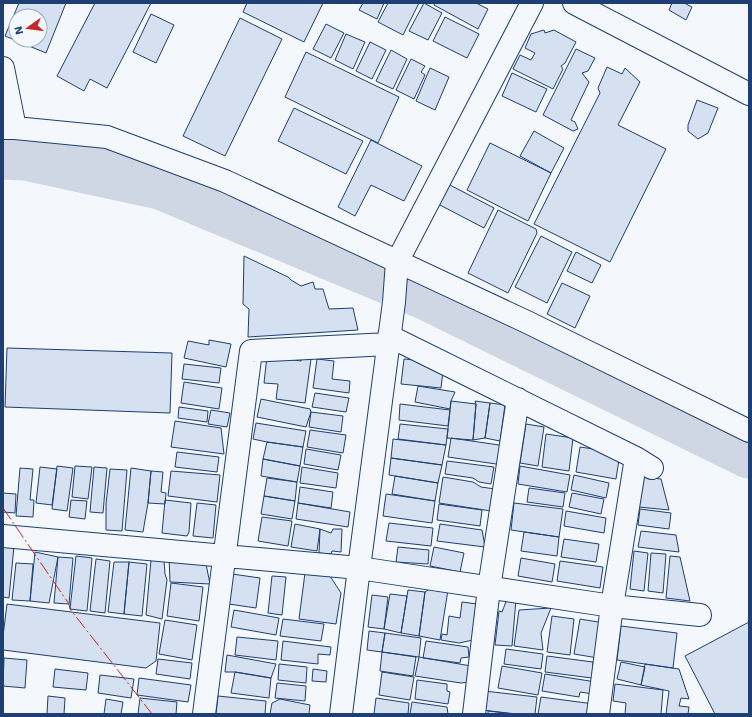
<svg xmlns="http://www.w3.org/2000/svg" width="752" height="717" font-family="'Work Sans',sans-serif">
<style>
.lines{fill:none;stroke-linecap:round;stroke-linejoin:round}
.river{stroke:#cfd7e4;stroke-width:49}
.building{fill:#d5e0f0;stroke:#1d3f73;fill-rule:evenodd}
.street-casing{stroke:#1d3f73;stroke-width:24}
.secondary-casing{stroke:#1d3f73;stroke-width:24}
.street{stroke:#f4f7fb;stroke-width:22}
.secondary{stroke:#f4f7fb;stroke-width:22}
.power{stroke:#c62828;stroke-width:1;stroke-dasharray:14 3 2 3;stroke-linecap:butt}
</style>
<rect width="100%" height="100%" fill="#f4f7fb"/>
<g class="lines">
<path class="river" d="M3 155 26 156 160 185 427 296 749 454"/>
</g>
<path class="building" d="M19 3H66L46 53 5 36ZM16 16H40V40H16Z
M95 3H151L107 88 90 79 84 91 57 76Z
M247 3H323L304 42 243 12Z
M363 3H384L377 19 359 10Z
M388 3H419L403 35 378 22Z
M424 3 442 13 428 40 409 31Z
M435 3H476L488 9 478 29 434 5Z
M672 3H684L692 7 686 20 669 10Z
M151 14 174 25 156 63 133 52Z
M445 17 479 34 467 58 433 41Z
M240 18 282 39 225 156 183 136Z
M326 24 344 33 331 58 313 49Z
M544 30 545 33 554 30 576 42 565 63 561 66 563 69 553 89 513 69 520 55 531 60 535 53 525 48 531 34Z
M346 34 365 42 353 69 335 60Z
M370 42 386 50 372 79 356 71Z
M576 49 595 58 588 71 582 73 589 82 571 120 575 122 578 129 573 131 543 115Z
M391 50 407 59 393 89 376 81Z
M306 52 399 97 378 143 285 97Z
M411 59 425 66 421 72 425 75 414 99 396 90Z
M607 67 622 74 625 68 640 82 618 125 666 149 610 262 534 224 600 93 598 88Z
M430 68 449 77 435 110 416 101Z
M512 73 547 89 536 112 502 96Z
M697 100 718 108 708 133 698 139 688 131V125Z
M294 108 363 141 346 174 278 141Z
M534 131 564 148 551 173 520 156Z
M371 140 422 166 404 201 371 185 355 216 338 207Z
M490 143 551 173 528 221 467 190Z
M448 184 494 208 484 228 438 204Z
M498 210 536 229 537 233 508 293 468 273Z
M541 236 572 252 547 303 515 287Z
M576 252 601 265 592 283 567 271Z
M244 256 288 277 291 280 301 286 313 282 315 289H323L329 309 353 308 358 330 248 337 249 309 243 304Z
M562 283 590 296 575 328 547 314Z
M209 340 231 344 226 367 184 358 188 341 209 345Z
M7 348 172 353 170 413 5 407Z
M267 356 301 361V358L311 359 305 403 276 399 278 384 264 383Z
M317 359 334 361 332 379 350 381 349 393 313 388Z
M404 359 426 361 443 371 441 388 401 384Z
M184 364 221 368 219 383 182 379Z
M184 382 222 388 219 409 181 403Z
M418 386 455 392 451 401 450 409 415 402Z
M315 393 349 398 346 412 312 407Z
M261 399 310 409 311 412 306 427 257 417Z
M451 401 476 404 473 440 447 438Z
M475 401 490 403 485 438 473 440 476 404Z
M490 403 505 405 500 441 485 438Z
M400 404 450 410 448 426 399 420Z
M179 407 208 411 207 422 178 418Z
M211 410 230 413 227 427 208 424Z
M311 412 343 416 341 432 309 427Z
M175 421 221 428 224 454 171 447Z
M256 423 306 431 303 447 267 442 253 439Z
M400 424 448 429 446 445 398 439Z
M526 424 544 427 538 466 520 463Z
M310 430 346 435 343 453 307 447Z
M546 434 573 438 569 471 542 467Z
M451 438 506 446 503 465 448 457Z
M393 439 446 445 442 465 391 458Z
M267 442 303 447 300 466 263 459Z
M580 447 620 453 616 479 576 472Z
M306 449 341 455 338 470 304 464Z
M177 452 219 457 217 472 175 467Z
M391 458 442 465 438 483 389 475Z
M263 459 300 466 297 482 261 476Z
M447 461 494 467 491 484 479 482 473 478 445 474Z
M57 466 73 468 67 511 52 509Z
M75 466 92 467 88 499 72 497Z
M520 466 570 475 567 492 518 484Z
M40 467 57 469 52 505 36 503Z
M94 467 107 468 103 513 90 512Z
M302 467 338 473 336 488 300 483Z
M20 468 33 469 30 500H34L33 517 16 516Z
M131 468 151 471 148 503 143 532 125 530Z
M110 469 127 470 122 531 106 530V504Z
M151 471 163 472 161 492 166 493 165 504 148 503Z
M171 471 220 475 217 502 168 496Z
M574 475 609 483 606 498 571 490Z
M395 476 438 483 435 501 392 494Z
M443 477 473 482 481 487 495 489 491 511 439 503Z
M644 477 661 479 669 510 639 507Z
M267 478 297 482 295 501 264 496Z
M300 487 333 492 331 508 298 503Z
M529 488 565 493 563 507 527 502Z
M3 493 16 494 15 513 3 512Z
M572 493 604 499 601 514 569 507Z
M386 494 435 501 432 523 383 516Z
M264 496 295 501 292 519 261 514Z
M71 500 87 501 85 519 69 517Z
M165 500 191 503 189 532 187 536 162 533Z
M197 503 216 505 213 538 193 536Z
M298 503 350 512 348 527 296 519Z
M514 503 563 509 559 537 511 530Z
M439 504 482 510 480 526 437 520Z
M640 509 671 513 669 529 638 525Z
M566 511 606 518 604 533 564 526Z
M262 517 292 521 288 546 258 541Z
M389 523 433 528 431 546 386 541Z
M295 524 320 529 317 551 291 547Z
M440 524 482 530 485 547 437 541Z
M320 529 331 533 333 529H342L341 552 332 551 331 554 319 553Z
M641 531 676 535 679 552 638 547Z
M524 532 559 537 557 556 521 551Z
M564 539 599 544 596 562 561 557Z
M3 545 14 546 9 598 3 597Z
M398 547 429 550 428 564 396 562Z
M434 547 464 553 460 572 430 566Z
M634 551 648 553 644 591 630 589Z
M35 552 58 557 49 603 30 601Z
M651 553 666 554 663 593 648 591Z
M76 556 92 558 87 611 70 609Z
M670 556 680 557 690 601 666 598Z
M58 557 73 558 69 604 54 603Z
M169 557 205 559 210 584 170 582Z
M521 558 555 564 552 582 518 576Z
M96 559 110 561 105 613 90 611Z
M151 560 164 561 165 574 167 580 162 619 146 615Z
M560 561 603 567 600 588 557 581Z
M114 562H129L124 614 108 612Z
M129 562 147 564 142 616 124 614Z
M16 563 33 564 30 601 12 600Z
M305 573 330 576 341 593 336 624 299 619Z
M232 574 260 578 256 608 229 604Z
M272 576 286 577 282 615 268 613Z
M171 583 203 587 199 621 167 616Z
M431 588 448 590 440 640 419 636 425 592Z
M408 590 425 592 419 636 401 633Z
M390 594 407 596 401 633 384 629Z
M372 595 388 597 384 629 368 627Z
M507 599 516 600 512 646 495 645 499 611 502 612Z
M462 602 477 604 473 640 459 643 441 640 442 634 447 635 449 616 460 618Z
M7 604 160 623 156 661 146 668 3 650V636Z
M551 608 541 633 543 650 514 646 519 610Z
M234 610 279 618 276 635 231 627Z
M552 616 574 619 570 655 547 652Z
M283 619 324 624 321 641 280 636Z
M580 619 604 623 598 658 574 654Z
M165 620 197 625 192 660 159 654Z
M749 622V714H715L685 656Z
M621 626 677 633 673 668 617 660Z
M369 631 385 633 382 652 367 650Z
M385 633 421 638 419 657 382 652Z
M237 637 278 641 276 660 235 655Z
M283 641 331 647 330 655 318 654V664L281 660Z
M426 641 468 647 469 657 461 658 460 663 423 658Z
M506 649 543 654 541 669 504 664Z
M382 652 416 657 413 676 380 671Z
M227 655 276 664 271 678 235 672H225Z
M547 656 593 662 592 678 545 672Z
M419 657 471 666 469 682 461 683 415 676Z
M4 658 27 660 25 688 3 686Z
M158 659 192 663 190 679 156 674Z
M621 662 645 667 641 685 617 679Z
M279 664 307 667 306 683 278 680Z
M645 664 679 669 689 699 681 698 679 706 689 707 688 714H666L669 691 641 685Z
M502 666 542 673 538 695 498 688Z
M55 669 88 673 86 690 53 687Z
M313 669 327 671 326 682 312 681Z
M235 672 271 678 269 698 231 693Z
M382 672 414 677 410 700 379 695Z
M545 674 596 682 593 694 580 692 579 697 542 691Z
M100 675 134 679 131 698 98 693Z
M139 678 191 685 188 702 137 695Z
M417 680 447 684V691L450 692 448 704 415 699Z
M277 683 306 686 305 701 275 698Z
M615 684 663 690 661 714H625L626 703 613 701Z
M484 691 537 697 535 714H516L482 710Z
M48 696 65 698 64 714H47Z
M218 696 266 701 265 714H216Z
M541 697 594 704 593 714H538Z
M140 698 177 702 176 714H138Z
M376 698 409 703 408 714H374Z
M106 699 123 702 121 714H104Z
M280 699 310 705 309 714H270L272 703Z
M412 702 447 707 448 714H410Z
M488 711 514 714H488Z"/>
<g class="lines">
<g class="street-casing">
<path id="street" d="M3 68 15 128
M3 128H15L107 137 225 181 527 322 749 431
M389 336 636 458 652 468
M3 536 359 568 612 606 700 615
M204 714 251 351 389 344
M341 714 359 568 394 302 397 262 532 3
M474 714 489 588 518 399
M598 714 612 606 636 458"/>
</g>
<g class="secondary-casing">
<path id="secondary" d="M574 3 749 94"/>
</g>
<use href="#street" class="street"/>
<use href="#secondary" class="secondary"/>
<path class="power" d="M3 508 69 604 70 609 152 714"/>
</g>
<rect width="752" height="717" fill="none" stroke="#1d3f73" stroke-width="8"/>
<g transform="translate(28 28) rotate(256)"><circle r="19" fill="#f4f7fb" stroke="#9eadc5"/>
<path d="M0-3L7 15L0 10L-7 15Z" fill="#c62828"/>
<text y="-6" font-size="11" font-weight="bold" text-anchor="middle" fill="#1d3f73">N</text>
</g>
</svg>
